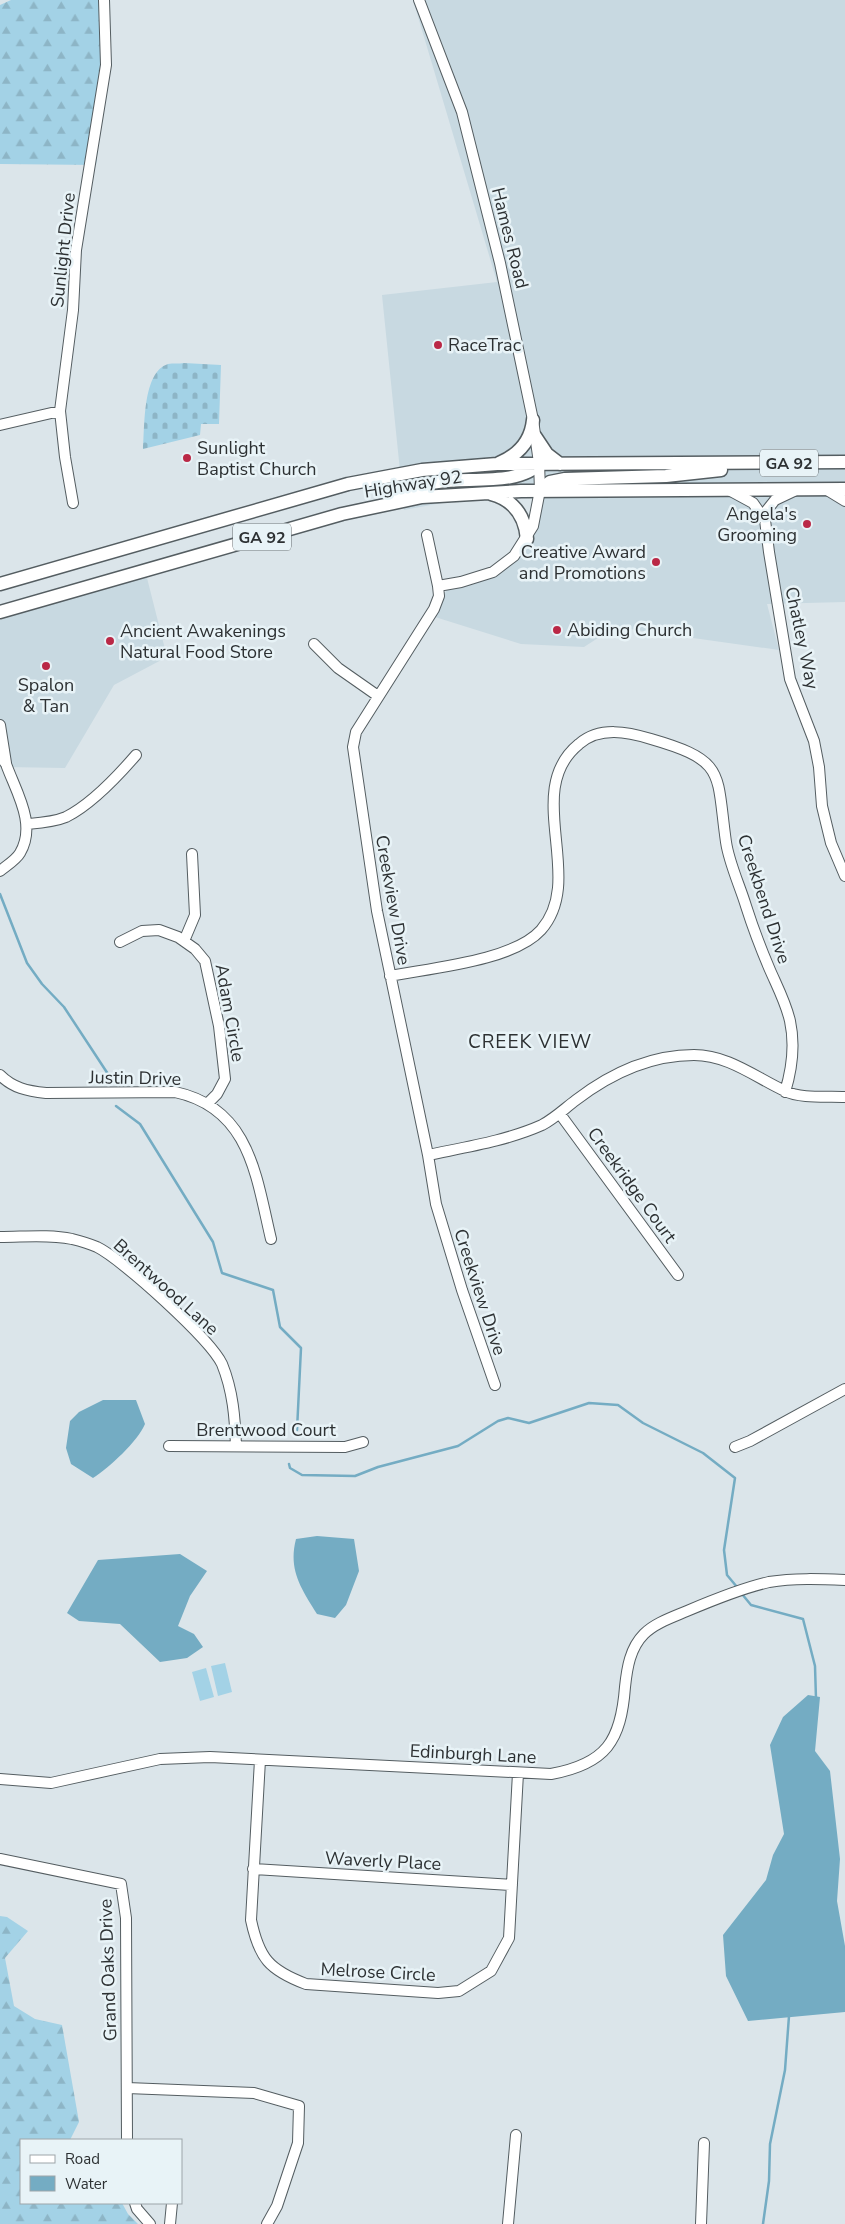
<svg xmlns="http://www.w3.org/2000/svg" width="845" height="2224" font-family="'Nunito Sans',sans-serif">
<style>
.built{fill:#c8d9e1}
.green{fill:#a3d2e6}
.forest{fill:url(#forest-firs)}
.cemetery{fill:url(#cemetery-stones)}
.water{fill:#74acc3}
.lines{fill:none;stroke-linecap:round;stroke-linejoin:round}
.stream{stroke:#74acc3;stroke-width:2.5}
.minor-casing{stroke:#545d61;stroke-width:12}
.major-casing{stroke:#545d61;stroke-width:15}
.minor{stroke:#fff;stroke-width:10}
.major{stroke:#fff;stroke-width:12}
.poi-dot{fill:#ba2846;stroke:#e8f3f7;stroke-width:2}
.labels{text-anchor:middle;stroke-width:5;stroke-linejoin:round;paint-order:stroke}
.shield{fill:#e8f3f7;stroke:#656b6e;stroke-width:1}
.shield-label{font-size:16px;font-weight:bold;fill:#2d3133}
.street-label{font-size:18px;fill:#2d3133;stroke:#e8f3f7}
.poi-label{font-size:18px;fill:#2d3133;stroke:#e8f3f7;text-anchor:start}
.neighbourhood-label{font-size:19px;letter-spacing:1px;fill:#2d3133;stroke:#e8f3f7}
</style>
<defs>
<pattern id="forest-firs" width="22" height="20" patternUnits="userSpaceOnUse" patternTransform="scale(1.25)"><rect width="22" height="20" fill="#a3d2e6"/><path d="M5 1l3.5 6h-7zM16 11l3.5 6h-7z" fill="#8db5c6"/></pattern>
<pattern id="cemetery-stones" width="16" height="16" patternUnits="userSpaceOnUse" patternTransform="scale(1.25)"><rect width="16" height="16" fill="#a3d2e6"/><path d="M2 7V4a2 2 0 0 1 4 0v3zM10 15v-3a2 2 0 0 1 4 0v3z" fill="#8db5c6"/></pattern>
</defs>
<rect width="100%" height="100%" fill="#dbe5ea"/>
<path class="built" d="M413 0H845V602L767 604 779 650 615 627 584 647 521 644 435 617 449 584 489 574 519 555 544 484 404 510 382 295 497 282Z
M146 574 167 657 114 685 65 768 5 767 0 741V620Z"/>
<path class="green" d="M225 1663 232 1692 218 1696 211 1666Z
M206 1668 214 1697 200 1701 192 1672Z"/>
<path class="forest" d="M11 0H102L101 120 96 165 0 164V5Z
M0 1916 7 1917 28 1931 5 1958 14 2006 35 2019 62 2025 79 2122 70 2140H21V2203H122L128 2214 138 2224H0Z"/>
<path class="cemetery" d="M184 363 221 365 219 424H201L200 435 143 449C145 428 142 372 168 364 173 363 179 364 184 363Z"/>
<path class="water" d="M103 1400H136L145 1424C138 1441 109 1468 93 1478L71 1464 66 1448 70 1421 79 1412Z
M317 1536 354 1539 359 1571 346 1605 335 1618 317 1614C301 1588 288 1570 296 1539Z
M180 1554 207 1571 190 1596 178 1626 194 1634 203 1647 187 1658 160 1662 120 1624 79 1621 67 1613 98 1560Z
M808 1695 820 1697 815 1751 830 1771 840 1859 837 1901 845 1946V2012L748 2021 726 1976 723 1935 766 1880 773 1855 784 1834 770 1745 783 1717Z"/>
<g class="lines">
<path class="stream" d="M0 894 27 963 42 984 64 1007 108 1074
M116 1106 140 1124 213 1242 222 1273 273 1290 280 1327 301 1348 297 1430
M289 1464 290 1468 302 1475 355 1476 378 1467 458 1446 498 1421 508 1418 529 1423 589 1403 618 1405 643 1423 703 1453 735 1478 724 1550 727 1575 737 1587
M742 1594 751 1605 803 1619 815 1666 816 1699
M763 2224 769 2181 770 2144 785 2070 789 2016"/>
<g class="minor-casing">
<path id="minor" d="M419 0 462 112 500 263 533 420 539 463 540 490 533 526 514 556 493 572 461 582 438 586
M0 425 60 411
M729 490 753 503 765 520
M827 490 845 501
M794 491 775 500 767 510 765 520 769 552 790 679 814 741 819 767 822 806 831 843 845 876
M73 503 65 457 60 411 73 310 76 250 106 65 104 0
M427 535 438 586 439 596 434 609 356 732 353 747 377 911 428 1155 436 1204 462 1290 495 1385
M314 644 338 668 378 696
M0 725 6 763
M0 756 6 764C16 792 37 824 20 853 16 860 6 866 0 871
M28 824C40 823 54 822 66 817 92 804 117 777 136 755
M184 941 195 915 192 854
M120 942 142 931 159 930 178 937 195 949 205 961 219 1026 225 1079 217 1094 208 1103
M390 976C431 968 513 961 541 930 587 878 521 791 579 744 600 726 628 732 651 739 727 761 716 772 726 842 729 863 740 886 746 906 753 928 761 949 770 970 777 986 786 1003 790 1021 795 1044 792 1069 785 1092
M0 1075C13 1088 27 1091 46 1093L175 1092C250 1108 256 1176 271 1239
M560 1114 678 1275
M428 1155C466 1147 506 1141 542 1125 555 1118 564 1109 576 1100 610 1074 649 1055 694 1055 728 1055 755 1077 785 1091 801 1099 827 1096 845 1097
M0 1237C24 1237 49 1234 72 1239 80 1241 90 1244 97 1247 123 1260 210 1339 222 1364 233 1391 235 1418 236 1446
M169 1446 345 1447 363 1442
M735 1447 750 1441 845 1389
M260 1760 251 1920C259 1958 269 1970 306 1984L438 1993 459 1991 491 1971 509 1938 518 1773
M0 1779 51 1783 160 1759 210 1757 551 1774C606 1764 621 1741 625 1687 627 1668 630 1648 644 1634 655 1623 673 1617 687 1611 713 1600 742 1588 769 1582 794 1578 820 1579 845 1580
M0 1859 121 1884 126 1918 127 2140
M253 1869 512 1885
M127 2088 254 2093 299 2106 298 2143 277 2206 267 2224
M135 2203 137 2209 150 2224
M170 2224 172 2203
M508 2224 516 2135
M701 2224 704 2143"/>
</g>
<g class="major-casing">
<path id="major" d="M535 436 547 454 560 464
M499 463C518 455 531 441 533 420
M540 490 550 482 565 479 666 476 721 470
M491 494C514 500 525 516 527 539
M398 496C411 490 424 484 438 482 465 477 522 486 539 463
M0 584 348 484 422 470 497 464 845 462
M0 612 342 514 422 497 521 491 845 489"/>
</g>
<use href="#minor" class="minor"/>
<use href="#major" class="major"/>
</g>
<g class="poi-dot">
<circle cx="438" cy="345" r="5"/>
<circle cx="187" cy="458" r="5"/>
<circle cx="807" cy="524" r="5"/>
<circle cx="656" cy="562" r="5"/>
<circle cx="557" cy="630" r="5"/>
<circle cx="110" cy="641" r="5"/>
<circle cx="46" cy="666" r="5"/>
</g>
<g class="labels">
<g class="shield">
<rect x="760" y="449.5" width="58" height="27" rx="4"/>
<rect x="233" y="523.5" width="58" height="27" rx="4"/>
</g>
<g class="shield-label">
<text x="789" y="469">GA 92</text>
<text x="262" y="543">GA 92</text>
</g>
<g class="street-label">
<text transform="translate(510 238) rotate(76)" y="6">Hames Road</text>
<text transform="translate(63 250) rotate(-84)" y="6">Sunlight Drive</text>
<text transform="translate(413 484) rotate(-9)" y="6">Highway 92</text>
<text transform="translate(802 638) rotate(78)" y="6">Chatley Way</text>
<text transform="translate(764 899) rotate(72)" y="6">Creekbend Drive</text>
<text transform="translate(393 900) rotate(80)" y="6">Creekview Drive</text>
<text transform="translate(230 1013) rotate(80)" y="6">Adam Circle</text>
<text transform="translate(135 1078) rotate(1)" y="6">Justin Drive</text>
<text transform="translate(632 1185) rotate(54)" y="6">Creekridge Court</text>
<text transform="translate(166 1287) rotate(42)" y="6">Brentwood Lane</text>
<text transform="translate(480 1292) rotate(72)" y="6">Creekview Drive</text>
<text x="266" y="1436">Brentwood Court</text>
<text transform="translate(473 1754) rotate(3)" y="6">Edinburgh Lane</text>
<text transform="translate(383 1861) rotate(3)" y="6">Waverly Place</text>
<text transform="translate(108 1970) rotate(-92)" y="6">Grand Oaks Drive</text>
<text transform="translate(378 1972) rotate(3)" y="6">Melrose Circle</text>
</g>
<g class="poi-label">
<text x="448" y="351">RaceTrac</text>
<text x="197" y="454">Sunlight<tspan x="197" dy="21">Baptist Church</tspan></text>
<text x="797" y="520" text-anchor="end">Angela's<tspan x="797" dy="21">Grooming</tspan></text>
<text x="646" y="558" text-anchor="end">Creative Award<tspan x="646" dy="21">and Promotions</tspan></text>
<text x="567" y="636">Abiding Church</text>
<text x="120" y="637">Ancient Awakenings<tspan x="120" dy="21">Natural Food Store</tspan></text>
<text x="46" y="691" text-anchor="middle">Spalon<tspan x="46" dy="21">&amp; Tan</tspan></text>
</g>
<g class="neighbourhood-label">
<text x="530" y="1048">CREEK VIEW</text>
</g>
</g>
<rect x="20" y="2139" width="162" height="65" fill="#e8f3f7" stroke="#9da5a9"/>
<rect x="30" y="2155" width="25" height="8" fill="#ffffff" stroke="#9da5a9"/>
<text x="65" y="2164" font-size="15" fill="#2d3133">Road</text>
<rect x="30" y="2176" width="25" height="15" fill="#74acc3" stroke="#9da5a9"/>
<text x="65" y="2189" font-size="15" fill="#2d3133">Water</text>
</svg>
